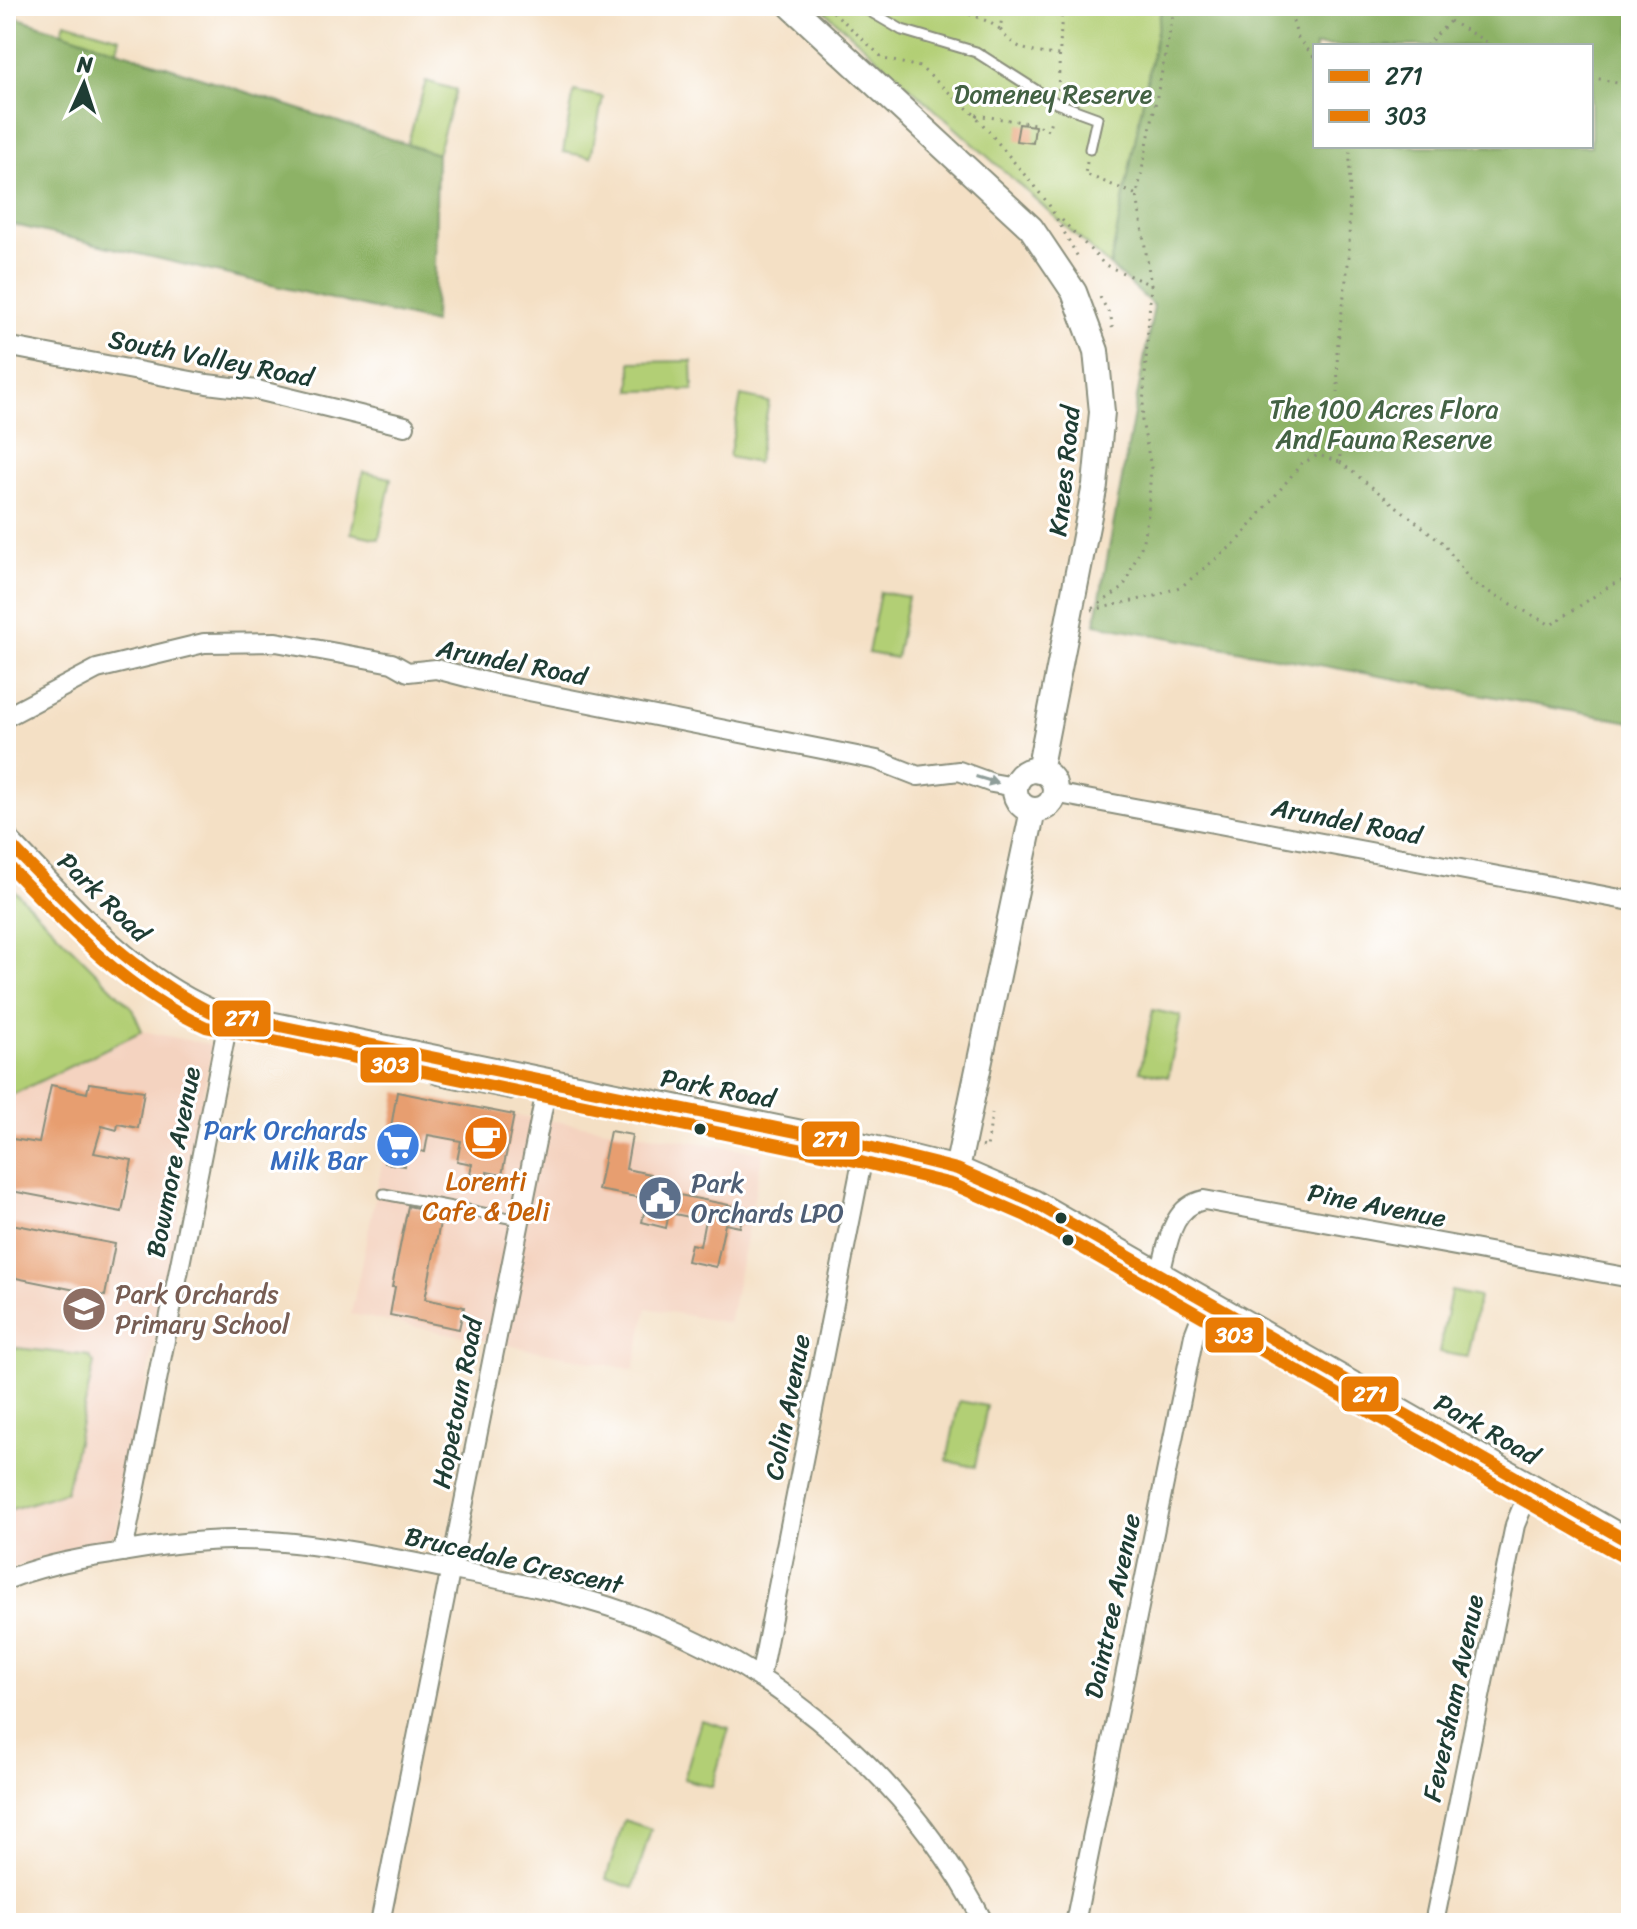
<svg xmlns="http://www.w3.org/2000/svg" width="1637" height="1929" font-family="Sriracha,sans-serif">
<style>
.built{fill:#f4d3c0}
.green{fill:#b2cf75;stroke:#688654;stroke-width:2}
.forest{fill:#8db266;stroke:#56784d;stroke-width:2;fill-rule:evenodd}
.building{fill:#e79e70}
.lines{fill:none;stroke-linecap:round;stroke-linejoin:round}
.service-casing{stroke:#8a8e7c;stroke-width:13}
.minor-casing{stroke:#8a8e7c;stroke-width:22}
.tertiary-casing{stroke:#8a8e7c;stroke-width:28}
.path{stroke:#8a8e7c;stroke-width:3;stroke-dasharray:2 6;stroke-linecap:butt}
.service{stroke:#fff;stroke-width:9}
.minor{stroke:#fff;stroke-width:18}
.tertiary{stroke:#fff;stroke-width:24}
.bus-1-casing{stroke:#fff;stroke-width:18}
.bus-2-casing{stroke:#fff;stroke-width:18}
.bus-1{stroke:#e97b05;stroke-width:12}
.bus-2{stroke:#e97b05;stroke-width:12}
.oneway{fill:#8f9e9a}
.bus-dot{fill:#1f3d34;stroke:#fff;stroke-width:3}
.labels{text-anchor:middle;stroke-width:6;stroke-linejoin:round;paint-order:stroke}
.park-label{font-size:26px;fill:#446244;stroke:#fff}
.street-label{font-size:26px;fill:#1f3d34;stroke:#fff}
.shop-label{font-size:26px;fill:#366cbe;stroke:#fff;text-anchor:end}
.food-label{font-size:26px;fill:#c56008;stroke:#fff}
.service-label{font-size:26px;fill:#4e5e75;stroke:#fff;text-anchor:start}
.education-label{font-size:26px;fill:#785e54;stroke:#fff;text-anchor:start}
.line-badge{stroke:#fff;stroke-width:3}
.badge-label{font-size:22px;text-anchor:middle;font-weight:bold;fill:#fff}
</style>
<rect width="100%" height="100%" fill="#fff"/>
<filter id="ink" filterUnits="userSpaceOnUse"><feTurbulence type="fractalNoise" baseFrequency=".0125" numOctaves="2"/><feDisplacementMap in="SourceGraphic" scale="16" xChannelSelector="R" yChannelSelector="G"/><feConvolveMatrix kernelMatrix="1 2 1 2 8 2 1 2 1" color-interpolation-filters="sRGB"/></filter>
<filter id="wash" filterUnits="userSpaceOnUse"><feTurbulence type="fractalNoise" baseFrequency=".006" numOctaves="4" result="noise"/><feDisplacementMap in="SourceGraphic" scale="32" xChannelSelector="R" yChannelSelector="G"/><feGaussianBlur stdDeviation="1.8" result="paint"/><feColorMatrix in="noise" values="0 0 0 0 0 0 0 0 0 0 0 0 0 0 0 0 0 1.4 0 .05"/><feComposite in="paint" operator="in"/></filter>
<g filter="url(#wash)">
<rect width="100%" height="100%" fill="#f4e0c5"/>
<path class="built" d="M142 1031 213 1045 119 1520 116 1532 104 1542 52 1555 6 1570V1098Z
M397 1092 514 1115 763 1152 729 1323 647 1308 634 1370 351 1314Z"/>
<path class="green" d="M819 6H1162L1110 266Z
M65 22 120 38 113 64 57 47Z
M426 81 456 90 437 154 407 145Z
M574 91 603 97 591 157 563 152Z
M692 361 693 390 631 391V362Z
M741 396 769 402 757 463 729 457Z
M363 472 391 478 379 539 351 533Z
M880 592 908 597 896 658 868 653Z
M6 882 132 1008 142 1031 6 1098Z
M1153 1010 1181 1016 1168 1077 1140 1071Z
M1451 1291 1479 1297 1467 1357 1439 1352Z
M6 1347 82 1355 89 1356 94 1363 66 1492 6 1511Z
M959 1401 987 1406 975 1467 947 1461Z
M701 1720 729 1728 712 1787 684 1779Z
M624 1820 651 1829 633 1888 606 1879Z"/>
<path class="forest" d="M1162 6H1631V722L1095 624 1154 306 1110 266ZM1315 46H1591V146H1315Z
M6 14 437 154 434 323 6 223Z"/>
<g id="blocks">
<path class="building" d="M1019 124 1035 126 1033 143 1016 141Z
M89 1083 144 1091 138 1128 118 1124 117 1130 102 1126 94 1153 132 1160 122 1212 6 1190V1138L39 1143 51 1085 87 1093Z
M397 1092 514 1115 502 1175 487 1172V1177L470 1174 472 1164 457 1161 461 1141 428 1135 425 1152 407 1148 404 1166 385 1163Z
M610 1131 632 1135 626 1169 650 1174 648 1182 675 1188 674 1194 744 1208 740 1227 725 1224 716 1267 687 1261 691 1244 700 1246 705 1220 669 1213 666 1228 642 1222 647 1199 598 1190Z
M408 1206 442 1213 425 1299 464 1307 459 1329 390 1315 395 1287H392Z
M6 1223 115 1244 105 1296 6 1276Z"/>
</g>
</g>
<g filter="url(#ink)">
<use href="#blocks" fill-opacity="0" stroke="#8a8e7c" stroke-width="2"/>
<g class="lines">
<g class="service-casing">
<path id="service" d="M861 6 902 30 976 52 1056 103 1097 118 1090 149
M423 1059 436 1079 511 1094 527 1079
M384 1194 520 1220"/>
</g>
<g class="minor-casing">
<path id="minor" d="M6 346 207 384 257 390 405 426
M6 717 97 669 204 643 276 642 392 663 408 672 436 669 494 684 877 760 918 776 959 771 992 783 1015 787
M1054 793 1631 901
M1160 1274C1168 1246 1170 1207 1204 1200L1631 1278
M123 1552 229 1017
M6 1580C39 1566 76 1559 111 1554 143 1548 175 1543 207 1541 277 1536 349 1550 417 1563 488 1577 560 1589 628 1613 779 1666 911 1781 984 1923
M760 1678 865 1146
M380 1923 548 1081
M1075 1923 1194 1335 1207 1301
M1434 1923 1515 1525 1531 1486"/>
</g>
<g class="tertiary-casing">
<path id="tertiary" d="M791 6 1031 228 1074 292 1096 351 1102 412 1095 485 1039 771
M1015 790a20 20 0 1 1 40 0a20 20 0 1 1-40 0Z
M6 840C68 904 128 976 211 1012L865 1146 957 1169 1033 1202 1631 1543
M957 1169 1033 810"/>
</g>
<path class="path" d="M827 6 884 59 920 67 975 115 1048 203 1079 259
M922 6C953 12 972 10 1000 29
M1004 6 1000 29C1014 51 1035 53 1059 55
M1288 6 1298 38 1315 58
M1450 21 1494 46
M1426 46 1450 21 1454 6
M1591 77 1617 83 1631 78
M1058 90 1062 6
M976 115 1035 124 1048 130 1052 117
M1087 162 1085 174 1137 195
M1062 220 1105 265 1151 285
M1100 297 1111 317 1113 334
M1340 462 1443 543 1472 583 1551 625 1611 585 1631 577
M1093 608 1123 588 1142 545 1148 514 1151 467 1142 421 1151 285 1137 195 1175 6
M1092 610 1155 596 1182 586 1238 541 1301 464 1318 455 1340 462 1337 350 1349 256 1350 146
M982 1146 987 1148 992 1113"/>
<use href="#service" class="service"/>
<use href="#minor" class="minor"/>
<use href="#tertiary" class="tertiary"/>
<g class="bus-1-casing">
<path id="bus-1" d="M6 840C69 906 129 971 211 1012L865 1146 957 1169 1033 1202 1631 1543"/>
</g>
<g class="bus-2-casing">
<path id="bus-2" d="M6 863C66 926 126 991 206 1027L861 1162 952 1184 1026 1216 1623 1557"/>
</g>
<use href="#bus-1" class="bus-1"/>
<use href="#bus-2" class="bus-2"/>
</g>
<defs><path id="oneway-solid" d="M-6-.8H1V-3.2L6.5 0L1 3.2V.8H-6Z" transform="scale(2)"/></defs>
<use class="oneway" href="#oneway-solid" transform="translate(987 780) rotate(17)"/>
</g>
<defs>
<g id="cafe-disc" transform="scale(2.3)"><circle r="9.5" fill="#e8710a" stroke="#fff"/><path d="M-5.5-4.5H6V0H3Q3 3.5 0 3.5H-2.5Q-5.5 3.5-5.5 0ZM3-3.2v2h1.7v-2ZM-6 4.5H4V6H-6Z" fill="#fff"/></g>
<g id="supermarket-disc" transform="scale(2.3)"><circle r="9.5" fill="#3f7fe0" stroke="#fff"/><path d="M-6-5.5h2.5l.6 2H6L4.5 2H-2.5L-4.4-4H-6ZM-1.5 3.2a1.3 1.3 0 1 0 .1 0ZM3 3.2a1.3 1.3 0 1 0 .1 0Z" fill="#fff"/></g>
<g id="civic-disc" transform="scale(2.3)"><circle r="9.5" fill="#5c6f8a" stroke="#fff"/><path d="M-.6-6.5H3V-4.5H.6V-3L4-1V1h2V6H-6V1h2V-1L-.6-3ZM-1.2 2.5V6h2.4V2.5Z" fill="#fff"/></g>
<g id="school-disc" transform="scale(2.3)"><circle r="9.5" fill="#8d6e63" stroke="#fff"/><path d="M0-5L7-2L0 1L-7-2ZM-4 1L0 2.5L4 1V4Q0 6-4 4Z" fill="#fff"/></g>
</defs>
<g fill-rule="evenodd">
<use href="#cafe-disc" x="486" y="1138"/>
<use href="#supermarket-disc" x="398" y="1145"/>
<use href="#civic-disc" x="660" y="1198"/>
<use href="#school-disc" x="84" y="1309"/>
</g>
<g class="bus-dot">
<circle cx="700" cy="1129" r="7"/>
<circle cx="1061" cy="1218" r="7"/>
<circle cx="1068" cy="1240" r="7"/>
</g>
<g class="labels">
<g class="park-label">
<text x="1053" y="103">Domeney Reserve</text>
<text x="1384" y="418">The 100 Acres Flora<tspan x="1384" dy="30">And Fauna Reserve</tspan></text>
</g>
<g class="street-label">
<text transform="translate(211 358) rotate(11)" y="9">South Valley Road</text>
<text transform="translate(1064 471) rotate(-84)" y="9">Knees Road</text>
<text transform="translate(512 662) rotate(11)" y="9">Arundel Road</text>
<text transform="translate(1347 821) rotate(11)" y="9">Arundel Road</text>
<text transform="translate(104 897) rotate(44)" y="9">Park Road</text>
<text transform="translate(718 1088) rotate(11)" y="9">Park Road</text>
<text transform="translate(173 1162) rotate(-79)" y="9">Bowmore Avenue</text>
<text transform="translate(1377 1205) rotate(11)" y="9">Pine Avenue</text>
<text transform="translate(457 1403) rotate(-79)" y="9">Hopetoun Road</text>
<text transform="translate(787 1407) rotate(-79)" y="9">Colin Avenue</text>
<text transform="translate(1487 1429) rotate(30)" y="9">Park Road</text>
<text transform="translate(514 1560) rotate(13)" y="9">Brucedale Crescent</text>
<text transform="translate(1112 1606) rotate(-78)" y="9">Daintree Avenue</text>
<text transform="translate(1453 1698) rotate(-78)" y="9">Feversham Avenue</text>
</g>
<g class="shop-label">
<text x="367" y="1139">Park Orchards<tspan x="367" dy="30">Milk Bar</tspan></text>
</g>
<g class="food-label">
<text x="486" y="1190">Lorenti<tspan x="486" dy="30">Cafe &amp; Deli</tspan></text>
</g>
<g class="service-label">
<text x="691" y="1192">Park<tspan x="691" dy="30">Orchards LPO</tspan></text>
</g>
<g class="education-label">
<text x="115" y="1303">Park Orchards<tspan x="115" dy="30">Primary School</tspan></text>
</g>
</g>
<g class="line-badge">
<rect x="211" y="999" width="61" height="39" rx="8" fill="#e97b05"/>
<rect x="359" y="1046" width="61" height="38" rx="8" fill="#e97b05"/>
<rect x="800" y="1120" width="61" height="38" rx="8" fill="#e97b05"/>
<rect x="1204" y="1316" width="61" height="38" rx="8" fill="#e97b05"/>
<rect x="1340" y="1375" width="60" height="38" rx="8" fill="#e97b05"/>
</g>
<g class="badge-label">
<text x="242" y="1026">271</text>
<text x="390" y="1073">303</text>
<text x="830" y="1147">271</text>
<text x="1234" y="1343">303</text>
<text x="1370" y="1402">271</text>
</g>
<rect width="1637" height="1929" fill="none" stroke="#fff" stroke-width="32"/>
<rect x="1313" y="44" width="280" height="104" fill="#ffffff" stroke="#a5b1ae" stroke-width="2"/>
<rect x="1329" y="70" width="40" height="12" fill="#e97b05" stroke="#a5b1ae" stroke-width="2"/>
<text x="1385" y="84" font-size="24" fill="#1f3d34">271</text>
<rect x="1329" y="110" width="40" height="12" fill="#e97b05" stroke="#a5b1ae" stroke-width="2"/>
<text x="1385" y="124" font-size="24" fill="#1f3d34">303</text>
<g transform="translate(84 84) rotate(3)" stroke="#ffffff" stroke-width="6" paint-order="stroke">
<path d="M0-6L14 30L0 20L-14 30Z" fill="#1f3d34"/>
<text y="-12" font-size="22" font-weight="bold" text-anchor="middle" fill="#1f3d34">N</text>
</g>
</svg>
